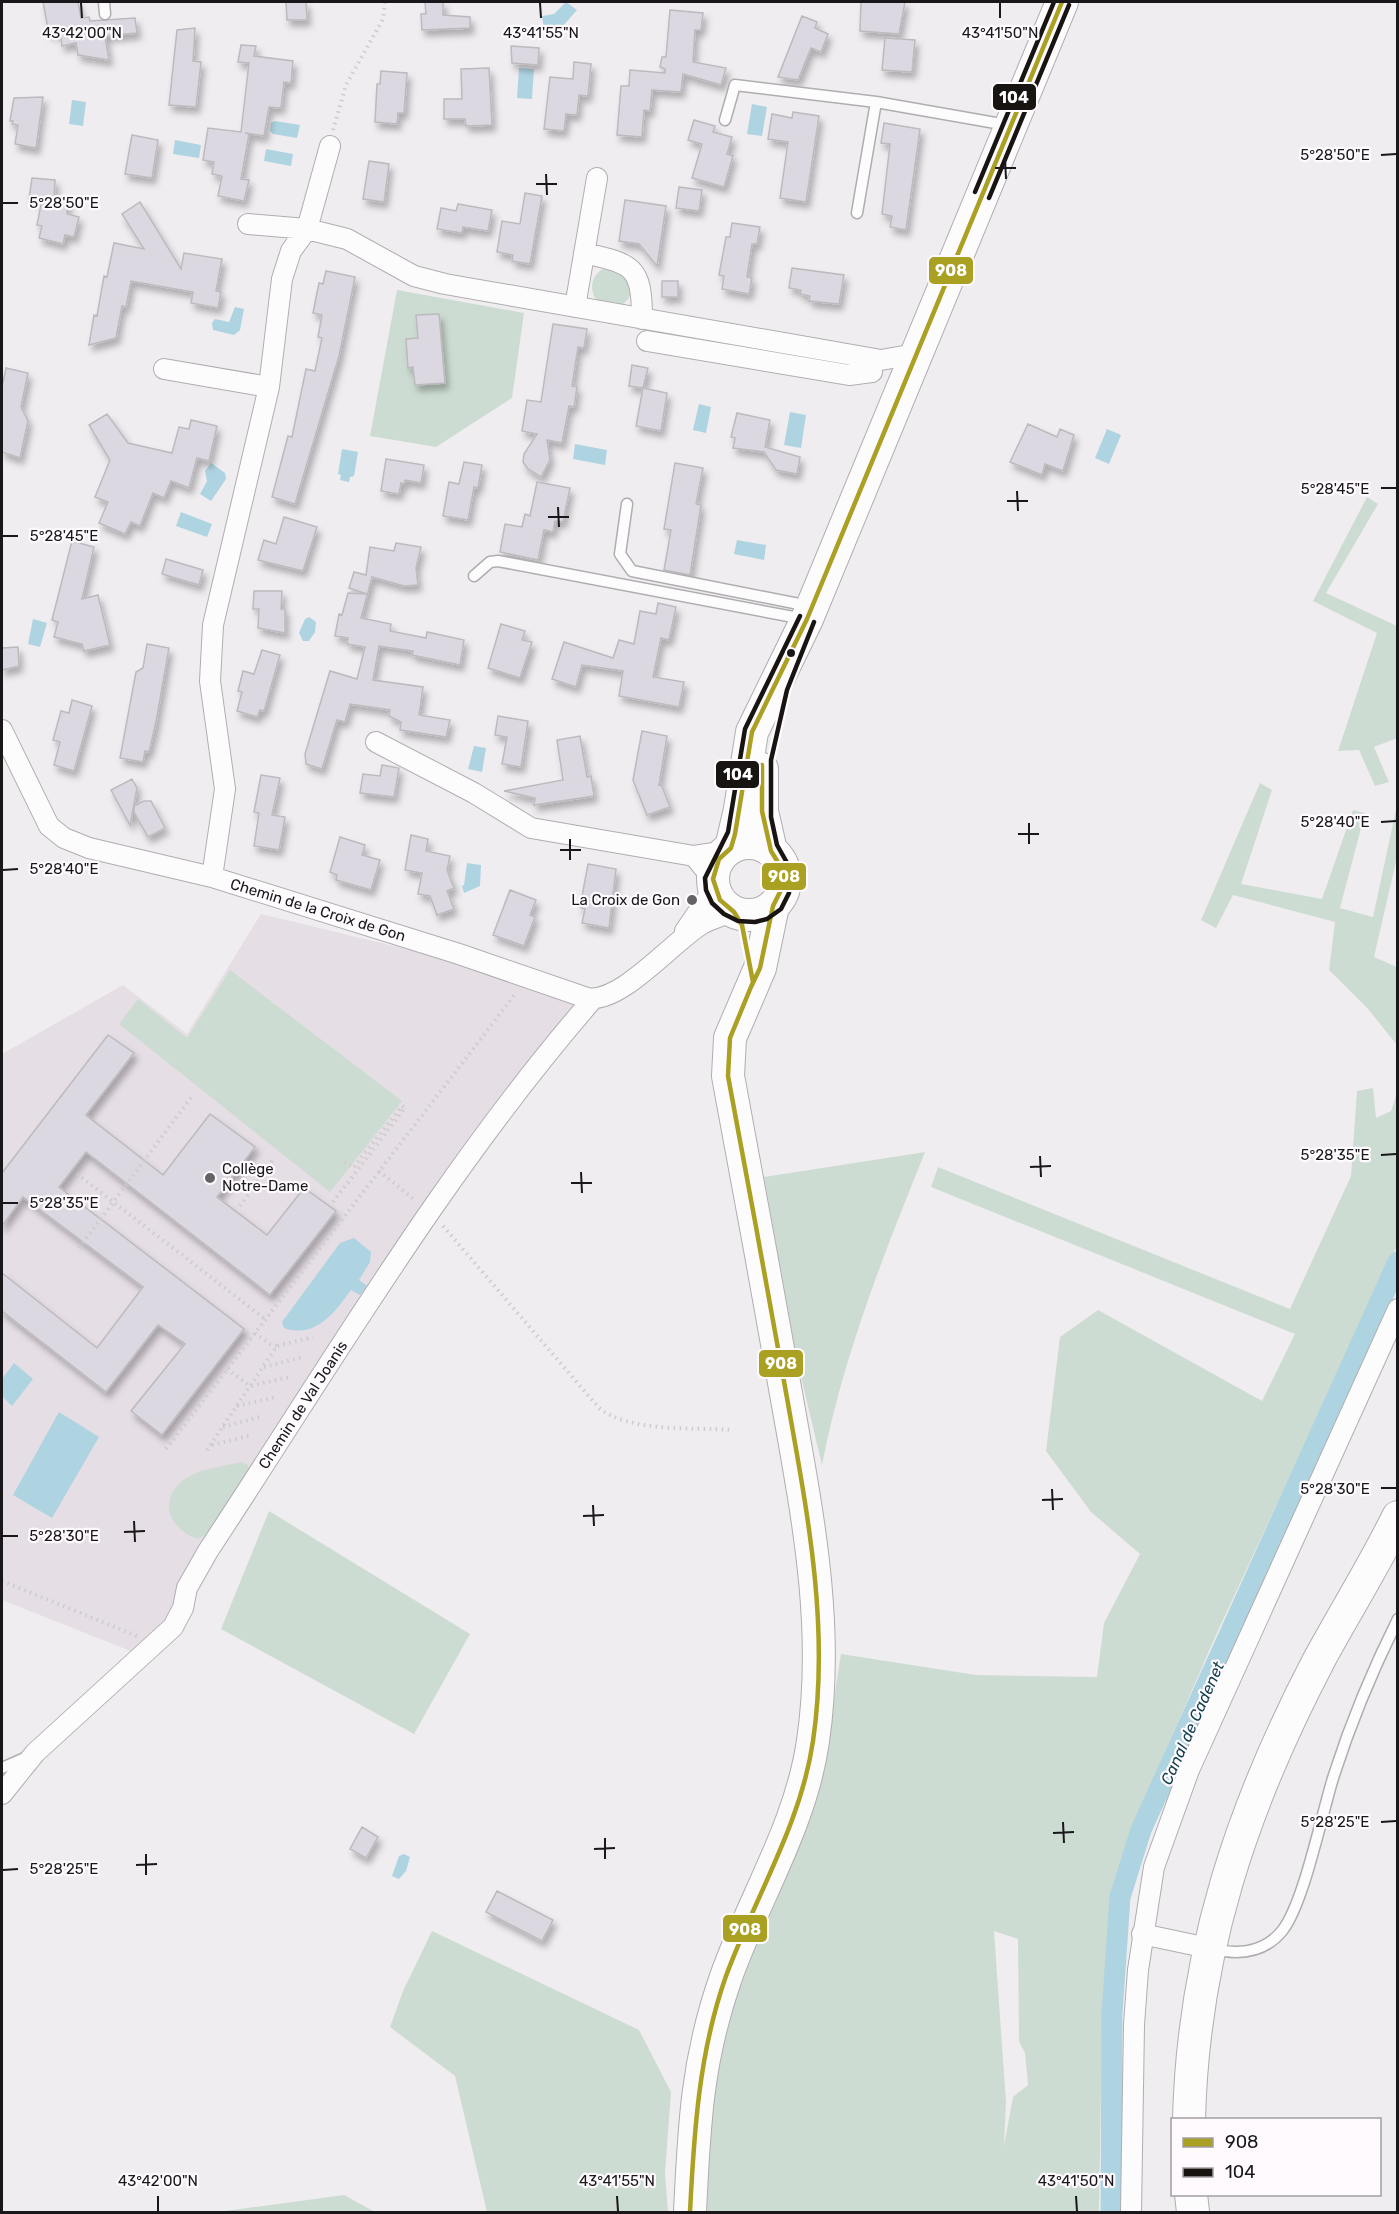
<svg xmlns="http://www.w3.org/2000/svg" width="1399" height="2214" font-family="Rubik,sans-serif">
<style>
.built{fill:#e5dee5}
.green{fill:#cddcd2;fill-rule:evenodd}
.water{fill:#aed3e1}
.lines{fill:none;stroke-linecap:round;stroke-linejoin:round}
.canal{stroke:#aed3e1;stroke-width:21}
.building{fill:#dcd8e2;stroke:#bcbabc;stroke-width:1.5;filter:url(#shadow)}
.service-casing{stroke:#b0adb0;stroke-width:13}
.minor-casing{stroke:#b0adb0;stroke-width:22}
.primary-casing{stroke:#b0adb0;stroke-width:34}
.path{stroke:#cdcbcd;stroke-width:4;stroke-dasharray:1.5 4.5;stroke-linecap:butt}
.service{stroke:#fdfcfd;stroke-width:10}
.minor{stroke:#fdfcfd;stroke-width:20}
.primary{stroke:#fdfcfd;stroke-width:32}
.bus-1-casing{stroke:#fefafe;stroke-width:9}
.bus-2-casing{stroke:#fefafe;stroke-width:9}
.bus-1{stroke:#aaa021;stroke-width:4.5}
.bus-2{stroke:#171412;stroke-width:4.5}
.ticks{fill:none;stroke:#191719;stroke-width:2}
.bus-dot{fill:#191719;stroke:#fefafe;stroke-width:2}
.poi-dot{fill:#646264;stroke:#fefafe;stroke-width:2}
.labels{text-anchor:middle;stroke-width:4.5;stroke-linejoin:round;paint-order:stroke}
.poi-label{font-size:15px;fill:#191719;stroke:#fefafe;text-anchor:end}
.street-label{font-size:15px;fill:#191719;stroke:#fefafe}
.water-label{font-size:16px;font-style:italic;fill:#0e3e4d;stroke:#fefafe}
.ticks-label{font-size:15px;text-anchor:middle;fill:#191719;stroke:#fefafe;stroke-width:4.5;stroke-linejoin:round;paint-order:stroke}
.line-badge{stroke:#fefafe;stroke-width:2}
.badge-label{font-size:16px;text-anchor:middle;font-weight:bold;fill:#fff}
</style>
<defs>
<filter id="shadow"><feDropShadow dx="3.5" dy="6" stdDeviation="3" flood-color="#0004"/></filter>
</defs>
<rect width="100%" height="100%" fill="#f0edf0"/>
<path class="built" d="M261 914 431 955 584 1008 441 1205 175 1616 138 1654 2 1600V1054L123 985 187 1034Z"/>
<path class="green" d="M592 287a20 20 0 1 1 40 0a20 20 0 1 1-40 0Z
M397 290 524 313 512 398 436 447 370 436Z
M1367 497 1378 504 1326 593 1397 626V738L1374 747 1389 782 1375 786 1359 750 1338 751 1377 633 1313 601Z
M1260 783 1272 790 1241 884 1322 899 1353 810 1365 813 1340 908 1373 917 1397 805V857L1374 957 1397 967V1045L1368 1009 1329 970 1335 922 1233 895 1216 928 1201 920Z
M230 970 402 1101 330 1192 119 1024 138 999 187 1038Z
M1373 1088 1376 1118 1391 1111 1397 1093V1246L1216 1635 1153 1780 1124 1856 1112 1894 1102 2025 1099 2212H707L709 2116 724 2017 821 1783 841 1654 976 1675 1097 1677 1104 1623 1140 1554 1091 1512 1046 1451 1060 1337 1098 1310 1262 1401 1295 1334 931 1187 938 1167 1290 1309 1351 1176 1357 1091ZM994 1931 1018 1939 1019 2041 1025 2053 1028 2085 1013 2097 1004 2146 1006 2102Z
M925 1152C884 1254 843 1356 822 1465L797 1360 764 1177Z
M242 1462 248 1465 249 1472 209 1533 198 1539C167 1529 157 1496 188 1477 203 1468 225 1466 242 1462Z
M269 1511 470 1634 414 1734 221 1629Z
M432 1931 639 2030 671 2092 665 2173 668 2212H487L455 2076 390 2027 403 1991Z
M344 2195 375 2212H218Z"/>
<path class="water" d="M566 2 577 10 562 27 544 30 542 16 554 14Z
M519 68 534 69 532 99 517 98Z
M72 100 86 102 83 126 69 124Z
M752 104 767 107 762 136 747 134Z
M275 121 300 125 297 138 273 134 270 131 271 123Z
M175 140 201 145 199 158 173 154Z
M266 149 293 154 291 166 264 161Z
M235 307 244 309 240 330 234 335 213 330 212 323 215 319 229 322Z
M699 404 711 407 706 433 693 430Z
M790 412 806 415 801 448 784 445Z
M1107 429 1121 435 1109 464 1095 458Z
M575 444 607 450 605 465 573 459Z
M342 449 358 452 354 476 350 477 349 482 340 480 341 475 338 474Z
M211 463 225 473 226 479 211 501 200 494 207 481 205 471Z
M181 512 212 524 207 537 176 526Z
M737 540 766 545 764 560 734 554Z
M309 617 316 622 315 632 309 641H303L299 633 305 619Z
M33 619 47 623 40 647 28 644Z
M474 746 486 748 482 772 468 769Z
M467 863 481 865 480 886 464 893 462 886 464 885Z
M354 1238 371 1252 370 1262 359 1280 367 1286 360 1295 351 1290C335 1312 316 1339 284 1328L282 1322 340 1243Z
M14 1363 33 1379 12 1406 2 1396V1379Z
M59 1412 99 1437 52 1518 13 1495Z
M404 1854 410 1857 406 1871 399 1879 392 1876 399 1856Z"/>
<g class="lines">
<path class="canal" d="M1111 2212 1112 2014 1120 1897 1141 1830 1398 1262"/>
</g>
<path class="building" d="M43 2H78L81 18 89 17 90 21 135 18 137 33 105 36 109 60 78 55 76 43 62 46 60 32 49 34Z
M286 2H306L307 20H287Z
M425 2H443V15L470 17V28L422 30 421 14H426Z
M861 2H905L899 34 860 31Z
M670 10 703 13 701 30H695L693 62 726 68 721 85 683 74 681 92 652 90 650 111 644 110 642 137 617 135 621 86H629L630 70 665 73V69L660 67 662 57H666Z
M802 16 817 22 815 28 828 34 821 52 811 48 798 80 778 77Z
M195 28 193 61 201 62 196 107 169 105 177 30Z
M885 38 915 40 912 72 882 70Z
M241 45 256 46 254 56 293 61 291 83 284 82 281 108 269 107 264 136 245 133 249 134 241 179 249 180 244 201 218 196 222 176 212 174 214 162 203 160 208 128 241 132 249 63 238 62Z
M511 46 539 48 538 65 512 63Z
M574 62 591 64 588 96 579 95 577 115 566 114 564 131 544 129 550 77 573 79Z
M489 68 492 125 466 126 465 119H444V99H462L461 69Z
M381 71 407 73 404 113H398L397 124 375 122 377 84H380Z
M43 97 36 148 15 144 18 125 12 124 13 121H10L14 98Z
M793 112 819 116 806 202 780 198 788 142 768 139 772 114 792 118Z
M694 120 715 126 713 132 732 137 727 154 733 156 724 187 692 178 702 144 688 140Z
M884 123 920 129 906 230 890 227 892 216 882 214 890 144 881 143Z
M132 135 158 140 152 178 125 174Z
M369 161 389 164 384 202 363 199Z
M32 178 55 180 54 200 68 202 67 214 79 217 74 237 65 235 63 244 39 238 42 226 37 225 42 200 29 199Z
M679 187 702 190 699 211 676 208Z
M525 193 542 196 530 264 512 261 513 255 497 252 502 221 520 224Z
M625 200 666 206 657 266 639 244 619 241Z
M140 202 181 269 184 253 222 259 216 291 221 292 218 308 191 303 193 292 131 281 126 307 122 306 116 338 89 345 94 315 97 316 104 276 107 277 114 243 144 249 122 214Z
M458 204 492 210 488 231 463 227 462 233 437 229 441 208 456 211Z
M732 223 760 227 757 244H752L747 277 752 278 749 294 722 289 724 276 719 275 726 237H730Z
M792 268 844 275 839 304 809 301 810 296 800 294 801 290 789 288Z
M326 271 355 277 339 356 295 504 272 497 288 436 292 437 306 369 315 371 322 338 318 337 322 315 313 313 319 283 323 284Z
M662 281H678V297H662Z
M439 314 445 383 415 385 413 367 408 368 406 339 418 338 416 315Z
M553 324 587 329 584 348 578 347 572 386 577 387 574 407 569 406 562 443 547 440 550 460 541 477 528 469 523 462 524 454 537 434 522 431 527 400 541 402Z
M632 365 648 368 643 388 629 386Z
M6 368 28 373 21 407 28 421 20 458 2 452V387Z
M643 388 667 393 661 431 636 426Z
M737 413 770 420 765 447 800 457 797 474 776 470 764 452 733 448 735 438 731 437Z
M107 414 128 443 172 453 179 427 189 429 191 420 217 426 209 461 197 458 189 488 171 481 164 498 153 493 140 526 131 522 125 534 99 523 108 502 95 497 110 460 89 425Z
M1028 424 1057 437 1060 429 1074 435 1063 471 1045 464 1042 475 1010 462Z
M386 459 424 465 421 483 405 480 404 484 401 483 399 494 381 491Z
M464 462 482 465 478 488 474 487 468 520 443 516 449 482 459 484Z
M675 463 703 468 696 504 701 505 690 575 664 570 671 530 664 529Z
M537 482 570 488 563 522 555 521 553 532 544 530 538 560 500 552 505 524 522 527 525 514 530 516Z
M284 517 317 527 303 571 258 560 264 540 276 544Z
M72 541 94 547 82 599 98 595 110 645 84 651 82 644 54 637 58 622 52 620Z
M396 543 421 547 416 568 418 585 404 586 372 577 361 618 391 624 390 631 426 638 427 632 464 640 460 665 412 655 413 651 379 646 373 680 423 687 419 715 450 720 446 737 400 730 401 722 389 716 390 710 350 704 345 722 337 720 322 769 306 764 305 754 330 671 357 679 365 647 347 644 348 638 335 636 339 614 342 615 348 593 367 594 349 588 354 572 366 575 370 547 394 551Z
M166 559 203 570 199 585 162 574Z
M254 591H282L281 609H285V633L258 628 259 609H253Z
M658 603 676 607 669 640 661 638 653 677 684 682 679 707 619 696 623 671 582 665 576 687 552 679 564 642 613 658 619 640 634 644 640 611 656 614Z
M501 624 525 631 522 640 532 642 520 678 488 668Z
M147 644 169 648 156 722 149 752 145 751 143 762 120 758 136 672 143 668Z
M18 647 19 666 2 670V648Z
M262 650 280 655 264 711 260 710 257 717 237 711 242 692 238 691 243 671 254 674Z
M72 700 92 706 74 771 54 765 60 742 53 740 61 711 69 713Z
M498 716 528 721 521 767 502 764 507 737 495 735Z
M642 731 667 736 659 785 661 784 670 807 647 815 633 780Z
M580 736 587 777 591 776 594 796 534 805 535 798 504 791 563 780 557 740Z
M382 765 399 768 394 797 360 793 363 774 380 776Z
M261 775 280 778 272 815 285 817 279 850 254 846 259 813 254 812Z
M132 779 137 788 130 825 111 790Z
M144 801H151L165 828 148 837 134 812V806Z
M411 835 428 839 426 851 450 856 447 870 454 888 447 891 454 909 437 915 430 896 418 894 422 873 405 870Z
M340 837 365 845 362 855 380 860 371 890 336 880 337 875 330 872Z
M588 864 616 869 609 928 582 923 585 909 580 907Z
M510 890 536 900 530 915 535 917 524 946 493 935Z
M108 1035 134 1053 86 1115 163 1175 210 1114 255 1147 217 1197 267 1235 304 1188 336 1211 270 1295 86 1152 59 1187 244 1329 162 1435 131 1411 185 1344 158 1325 106 1392 2 1311V1273L97 1348 143 1287 23 1197 2 1226V1173Z
M362 1827 378 1837 366 1858 350 1849Z
M497 1891 553 1920 542 1941 486 1912Z"/>
<g class="lines">
<g class="service-casing">
<path id="service" d="M104 2 105 14
M725 120 735 85 876 102 1007 125
M857 213 876 102
M627 504 620 554 632 571 809 606
M474 576 490 562 498 561 804 619
M2 1768 27 1757
M1212 1949C1238 1955 1264 1953 1282 1931 1304 1904 1322 1812 1334 1775 1351 1722 1373 1669 1398 1619"/>
</g>
<g class="minor-casing">
<path id="minor" d="M248 224 307 229 347 239 414 276 445 284 881 360 915 354
M584 253C633 264 642 266 642 319
M575 307 597 178
M647 341 849 375 872 372
M164 369 269 387
M2 730 49 826 64 838 89 848 212 877 459 954 587 998C621 1004 673 941 702 924 711 919 723 916 732 911
M376 742 474 793 531 828 694 856
M212 877 225 789 210 681 213 625 269 387 282 279 291 251 307 229 330 146
M713 879 694 856 727 851
M685 931 707 899 713 885
M2 1794 35 1753 173 1627 183 1608 187 1588 208 1551C331 1364 446 1168 593 999
M1142 1934 1208 1948
M1131 2212 1134 2025 1138 1970 1154 1867 1189 1770 1398 1309"/>
</g>
<g class="primary-casing">
<path id="primary" d="M762 769V811L771 851
M713 879a36 36 0 1 1 72 0a36 36 0 1 1-72 0Z
M731 848 740 809 752 732 807 619 1062 2
M1189 2120C1193 1953 1242 1807 1319 1660 1345 1612 1374 1566 1398 1517
M1191 2194 1193 2212
M690 2212C694 2126 697 2059 726 1977 754 1898 801 1825 813 1741 830 1625 807 1513 787 1399 768 1291 748 1184 728 1076L730 1038 760 968 773 906"/>
</g>
<path class="path" d="M333 130 346 85 383 19 385 2
M379 1171 416 1201
M77 1174 265 1319
M333 1202 405 1108 402 1106 353 1168 344 1161
M240 1206 275 1157
M443 1226 599 1408C631 1433 692 1427 732 1430
M79 1248 193 1095
M255 1333 270 1344 277 1346
M264 1367 303 1357
M227 1369 250 1386 290 1377
M237 1406 276 1397
M223 1427 263 1416
M212 1445 249 1436
M166 1449 516 993
M207 1450 277 1346 313 1337
M2 1581 137 1636"/>
<use href="#service" class="service"/>
<use href="#minor" class="minor"/>
<use href="#primary" class="primary"/>
<g class="bus-1-casing">
<path id="bus-1" d="M751 987 760 968 773 906 784 884V872L771 851 762 811V765
M690 2212C694 2132 699 2052 726 1976 755 1897 801 1824 813 1741 830 1626 807 1511 787 1398 768 1291 748 1183 728 1076L730 1038 753 982 742 925 734 912 720 900 713 879 719 859 731 848 735 834 752 732 807 619 1062 2"/>
</g>
<g class="bus-2-casing">
<path id="bus-2" d="M975 192 1054 2
M989 198 1069 5
M800 616 745 729 728 832 705 878 706 890 712 903 724 914 738 921 755 922 767 919 781 909 789 893 790 868 777 845 771 817V760L787 690 814 622"/>
</g>
<use href="#bus-1" class="bus-1"/>
<use href="#bus-2" class="bus-2"/>
</g>
<path class="ticks" d="M81 3 82 18M540 3 541 18M1000 3V18M1381 155 1396 154M1005 158 1006 179M995 168H1016M546 174 547 195M536 184H557M3 203H18M1381 488H1396M1017 491 1018 511M1007 501H1028M558 507 559 527M548 517H569M3 536H18M1381 822 1396 821M1029 823V844M1018 834H1039M570 839V860M560 850H581M3 870 18 869M1381 1155 1396 1154M1040 1156 1041 1177M1030 1167 1051 1166M581 1172 582 1193M571 1183H592M3 1203H18M1381 1488H1396M1052 1489 1053 1510M1042 1500 1063 1499M593 1505 594 1526M583 1516 604 1515M134 1521 135 1542M124 1532 145 1531M3 1536H18M1063 1822 1064 1843M1381 1822 1396 1821M1053 1833 1074 1832M605 1838V1859M594 1849 615 1848M146 1854V1875M136 1865 157 1864M3 1870 18 1869M158 2196V2211M617 2196 618 2211M1076 2196 1077 2211"/>
<circle class="bus-dot" cx="791" cy="653" r="5"/>
<g class="poi-dot">
<circle cx="692" cy="900" r="6"/>
<circle cx="210" cy="1178" r="6"/>
</g>
<g class="labels">
<g class="poi-label">
<text x="680" y="905">La Croix de Gon</text>
<text x="222" y="1174" text-anchor="start">Collège<tspan x="222" dy="17">Notre-Dame</tspan></text>
</g>
<g class="street-label">
<text transform="translate(318 910) rotate(17)" y="5">Chemin de la Croix de Gon</text>
<text transform="translate(303 1405) rotate(-57)" y="5">Chemin de Val Joanis</text>
</g>
<g class="water-label">
<text transform="translate(1192 1723) rotate(-66)" y="6">Canal de Cadenet</text>
</g>
</g>
<g class="ticks-label">
<text x="82" y="38">43°42'00"N</text>
<text x="541" y="38">43°41'55"N</text>
<text x="1000" y="38">43°41'50"N</text>
<text x="1335" y="160">5°28'50"E</text>
<text x="64" y="208">5°28'50"E</text>
<text x="1335" y="494">5°28'45"E</text>
<text x="64" y="541">5°28'45"E</text>
<text x="1335" y="827">5°28'40"E</text>
<text x="64" y="874">5°28'40"E</text>
<text x="1335" y="1160">5°28'35"E</text>
<text x="64" y="1208">5°28'35"E</text>
<text x="1335" y="1494">5°28'30"E</text>
<text x="64" y="1541">5°28'30"E</text>
<text x="1335" y="1827">5°28'25"E</text>
<text x="64" y="1874">5°28'25"E</text>
<text x="158" y="2186">43°42'00"N</text>
<text x="617" y="2186">43°41'55"N</text>
<text x="1076" y="2186">43°41'50"N</text>
</g>
<g class="line-badge">
<rect x="992" y="83" width="45" height="28" rx="6" fill="#171412"/>
<rect x="928" y="256" width="46" height="29" rx="6" fill="#aaa021"/>
<rect x="715" y="760" width="45" height="29" rx="6" fill="#171412"/>
<rect x="761" y="862" width="46" height="29" rx="6" fill="#aaa021"/>
<rect x="758" y="1349" width="46" height="29" rx="6" fill="#aaa021"/>
<rect x="722" y="1914" width="46" height="29" rx="6" fill="#aaa021"/>
</g>
<g class="badge-label">
<text x="1014" y="103">104</text>
<text x="951" y="276">908</text>
<text x="738" y="780">104</text>
<text x="784" y="882">908</text>
<text x="781" y="1369">908</text>
<text x="745" y="1935">908</text>
</g>
<rect width="1399" height="2214" fill="none" stroke="#191719" stroke-width="6"/>
<rect x="1171" y="2118" width="210" height="78" fill="#fefafe" stroke="#a29fa2" stroke-width="1.5"/>
<rect x="1183" y="2138" width="30" height="9" fill="#aaa021" stroke="#a29fa2" stroke-width="1.5"/>
<text x="1225" y="2148" font-size="18" fill="#191719">908</text>
<rect x="1183" y="2168" width="30" height="9" fill="#171412" stroke="#a29fa2" stroke-width="1.5"/>
<text x="1225" y="2178" font-size="18" fill="#191719">104</text>
</svg>
